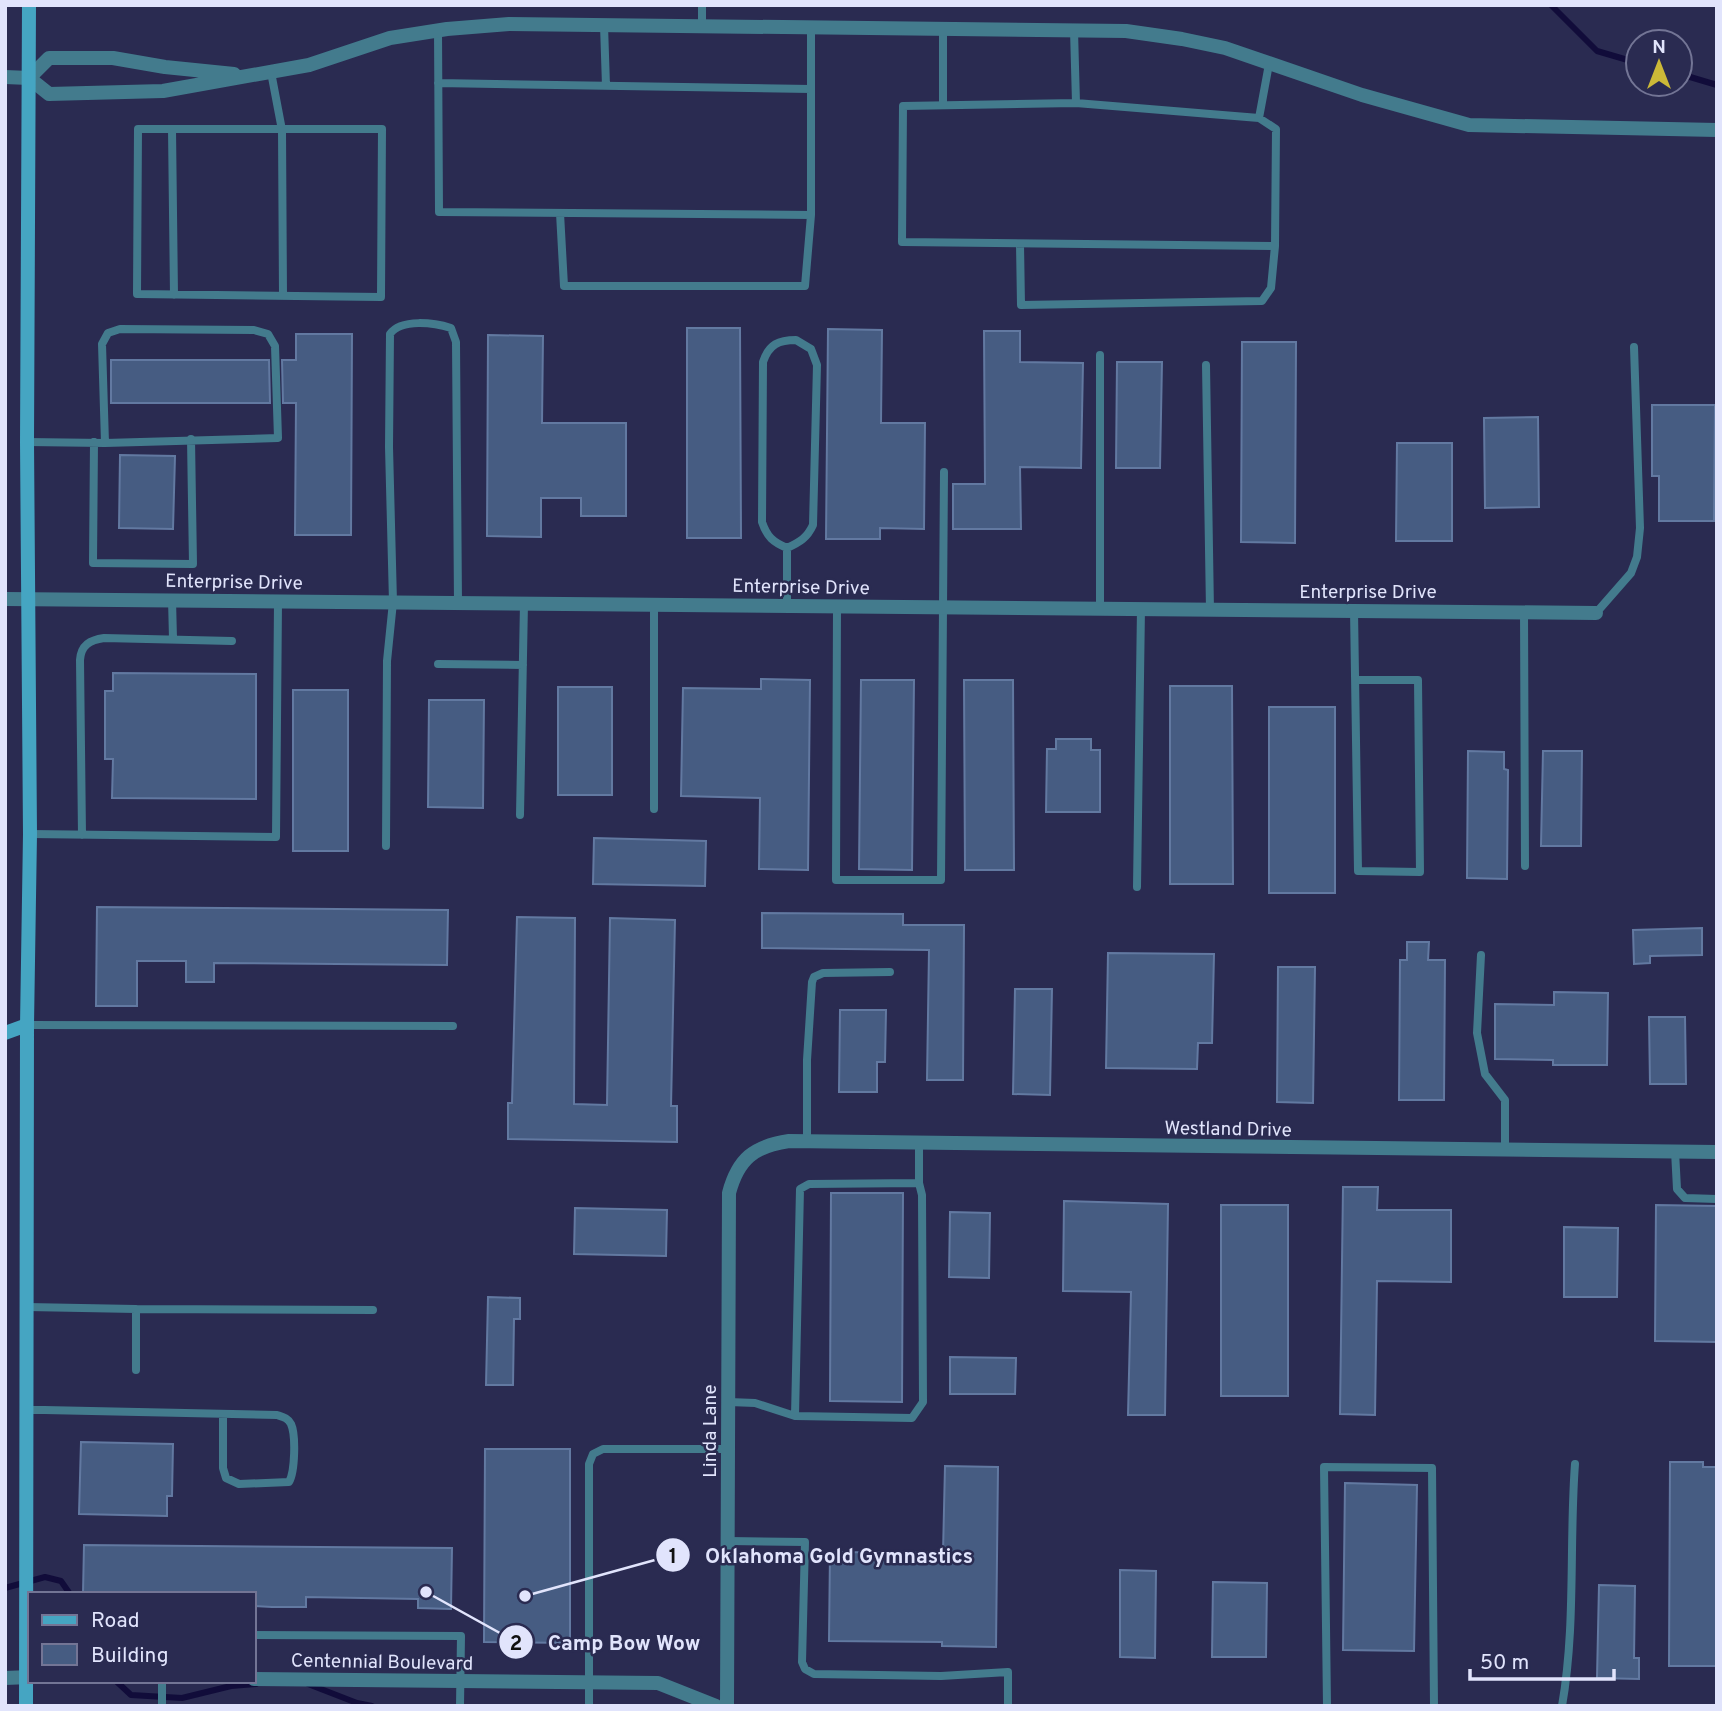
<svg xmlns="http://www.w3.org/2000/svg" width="1722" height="1711" font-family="Overpass,sans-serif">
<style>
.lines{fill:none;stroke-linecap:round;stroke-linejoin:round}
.stream{stroke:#110c3a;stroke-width:6}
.building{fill:#465c82;stroke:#6279a1;stroke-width:2}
.lane{stroke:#437b8d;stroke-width:8}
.street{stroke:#437b8d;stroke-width:14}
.secondary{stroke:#45a5c2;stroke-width:14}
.labels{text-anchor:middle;stroke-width:5;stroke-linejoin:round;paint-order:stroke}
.street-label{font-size:19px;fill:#e1e4fc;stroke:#2a2b51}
.leader{fill:none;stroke:#e1e4fc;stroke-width:2.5}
.callout-dot{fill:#e1e4fc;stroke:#2a2b51;stroke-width:2.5}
.mark-label{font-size:21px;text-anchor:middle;font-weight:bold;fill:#111}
.callout-label{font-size:21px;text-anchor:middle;font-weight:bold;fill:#e1e4fc;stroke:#2a2b51;stroke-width:5;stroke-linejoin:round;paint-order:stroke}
</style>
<rect width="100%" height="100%" fill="#2a2b51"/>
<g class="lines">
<path class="stream" d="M1551 5 1597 51 1638 63
M1680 74 1717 85
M5 1588 45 1577 61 1581 70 1594
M116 1681 131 1695 182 1698 231 1686 256 1684
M308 1684 357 1703 372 1706"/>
</g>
<path class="building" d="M687 328H740L741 538H687Z
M828 329 882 330 881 423H925L924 529 880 528V539H826Z
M984 331H1020V362L1083 363 1081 468 1020 467 1021 529H953V484H985Z
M296 334H352L351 535H295L296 403H283L282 360H296Z
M488 335 543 336 542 423H626V516H581V498H541V537L487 536Z
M1242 342H1296L1295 543 1241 542Z
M111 360H269L270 403H111Z
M1117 362H1162L1160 468H1116Z
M1652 405H1715L1714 521H1659V476H1652Z
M1538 417 1539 507 1485 508 1484 418Z
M1397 443H1452V541H1396Z
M120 455 175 456 173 529 119 528Z
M113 673 256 674V799L112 798 113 759H105V691H113Z
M761 679 810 680 808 870 759 869 760 798 681 796 683 688 761 689Z
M861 680H914L912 870 859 869Z
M964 680H1013L1014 870H965Z
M1170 686H1232L1233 884H1170Z
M558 687H612V795H558Z
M293 690H348V851H293Z
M429 700H484L483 808 428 807Z
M1269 707H1335V893H1269Z
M1056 739H1091V750H1100V812H1046L1047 749H1056Z
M1468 751 1504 752V769L1508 770 1507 879 1467 878Z
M1543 751H1582L1581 846H1541Z
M594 838 706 841 705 886 593 884Z
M97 907 448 910 447 965 214 963V982H186V961H137V1006H96Z
M762 913 903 914V925H964L963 1080H927L929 950 762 948Z
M517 917 575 918 574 1104 607 1105 610 918 675 920 671 1106H677V1142L508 1139V1103H512Z
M1702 928V955L1650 956V963L1634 964 1633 930Z
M1407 942H1429L1428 960H1445L1444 1100H1399L1400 960H1407Z
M1108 953 1214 954 1212 1043H1198L1197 1069 1106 1068Z
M1278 967H1315L1313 1103 1277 1102Z
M1015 989H1052L1050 1095 1013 1094Z
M1554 992 1608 993 1607 1065H1553V1060L1495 1059V1004L1554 1005Z
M840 1010H886L885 1062H877V1092H839Z
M1649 1017H1685L1686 1084H1650Z
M1343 1187H1378L1377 1210H1451V1282L1377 1281 1375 1415 1340 1414Z
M831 1193H903L902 1402 830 1401Z
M1064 1201 1168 1204 1165 1415H1128L1131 1292 1063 1291Z
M1221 1205H1288V1396H1221Z
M1656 1205 1717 1206V1342L1655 1341Z
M575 1208 667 1210 666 1256 574 1254Z
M950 1212 990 1213 989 1278 949 1277Z
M1564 1227 1618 1228 1617 1297H1564Z
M488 1297 520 1298V1319H514L513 1385H486Z
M950 1357 1016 1358 1015 1394H950Z
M81 1442 173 1444 172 1496H167V1516L79 1514Z
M485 1449H570V1643L484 1642Z
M1670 1462H1703V1467H1717V1666H1669Z
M945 1466 998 1467 996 1647 942 1646V1642L829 1641 830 1552 943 1553Z
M1345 1483 1417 1485 1414 1651 1343 1650Z
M84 1545 452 1548 451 1609 418 1608V1599L306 1597V1607H272L254 1606V1594H83Z
M1120 1570 1156 1571 1155 1658 1120 1657Z
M1213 1582 1267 1583 1266 1657H1212Z
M1599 1585 1635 1586 1634 1658H1639V1679L1597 1678Z"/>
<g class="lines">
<path class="lane" d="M604 25 606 86
M702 26V5
M438 30 439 212 811 215V28
M1074 30 1076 103 1259 118 1269 64
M271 72 282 130 283 296
M438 83 811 89
M1076 103 903 106 902 242 1275 246 1276 129 1259 118
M943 105V29
M138 129H382L381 297 137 294Z
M172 129 174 295
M560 213 564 286H805L811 215
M1020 244 1021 305 1262 301 1271 288 1275 246
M1100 355V608
M1206 365 1210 610
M27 442 105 443 278 438 275 346 268 334 254 330 120 329 108 333 102 344 105 443
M94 442 93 563 193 564 191 439
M172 599 173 639
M654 603V809
M787 605V548C773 542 767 537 762 522L763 362C769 344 779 340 796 340L811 349 817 365 813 525C807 538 800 542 787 548
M837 606 836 880H941L944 472
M1354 610 1358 871 1420 872 1418 680H1356
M1524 612 1525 866
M1596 613 1631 573 1637 557 1640 528 1634 347
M438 664 523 665
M520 815 524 603
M30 834 276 837 278 602
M82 835 80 660C81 645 90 640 104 638L232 641
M386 846 387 661 393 602 389 447 390 334C401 318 435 323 451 328L456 342 458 603
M1137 887 1141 608
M1481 955 1477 1033 1485 1074 1505 1100V1151
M27 1025 453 1026
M807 1142V1060L812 982 814 977 823 973 890 972
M1675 1151 1677 1189 1685 1198 1717 1199
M27 1307 136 1309V1370
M136 1309 373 1310
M729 1402 755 1403 795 1416 800 1189 809 1184 919 1183V1144
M27 1410H44L277 1415C283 1417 288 1418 291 1424 296 1435 295 1472 289 1482L239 1484 226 1478 223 1468V1414
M795 1416 912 1418 923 1402 922 1195 919 1183
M729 1541 805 1542 802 1662 805 1669 814 1674 941 1676 1008 1672V1706
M254 1635 461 1636 460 1706
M162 1681V1706
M589 1706V1464L593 1454 603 1449H728
M1327 1706 1324 1467 1432 1468 1434 1706
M1562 1706C1576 1626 1569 1544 1575 1464"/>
<path class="street" d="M5 77 29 78
M29 78 49 94 163 91 309 65 390 38 447 29 509 24 1126 31 1182 39 1225 48 1362 95 1469 125 1717 130
M29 78 49 58H113L165 67 234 74
M5 599 1596 613
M5 1678 30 1677
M254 1679 658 1683 716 1706
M727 1706 729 1193C738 1159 754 1146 789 1141L1717 1152"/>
<path class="secondary" d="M5 1033 27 1025
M26 1706 27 1025 30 834 27 442 29 5"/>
</g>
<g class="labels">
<g class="street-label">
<text transform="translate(234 581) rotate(1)" y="7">Enterprise Drive</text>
<text transform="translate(801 586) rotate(1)" y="7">Enterprise Drive</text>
<text x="1368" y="598">Enterprise Drive</text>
<text transform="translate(1228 1128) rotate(1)" y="7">Westland Drive</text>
<text transform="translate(709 1431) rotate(-90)" y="7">Linda Lane</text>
<text transform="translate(382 1661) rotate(1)" y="7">Centennial Boulevard</text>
</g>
</g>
<path class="leader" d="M525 1596L673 1555M426 1592L516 1642"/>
<g class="callout-dot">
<circle cx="525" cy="1596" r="7"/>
<circle cx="426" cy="1592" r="7"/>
<circle cx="673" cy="1555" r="18"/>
<circle cx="516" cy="1642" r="18"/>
</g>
<g class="mark-label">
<text x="673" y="1563">1</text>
<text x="516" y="1650">2</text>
</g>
<g class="callout-label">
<text x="839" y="1563">Oklahoma Gold Gymnastics</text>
<text x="624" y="1650">Camp Bow Wow</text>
</g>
<rect width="1722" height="1711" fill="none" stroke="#e1e4fc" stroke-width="14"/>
<rect x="28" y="1592" width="228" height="91" fill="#2a2b51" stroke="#737595" stroke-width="2"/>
<rect x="42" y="1615" width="35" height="10" fill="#45a5c2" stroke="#737595" stroke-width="2"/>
<text x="91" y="1627" font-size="21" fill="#e1e4fc">Road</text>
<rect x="42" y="1644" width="35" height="21" fill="#465c82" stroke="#737595" stroke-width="2"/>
<text x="91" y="1662" font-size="21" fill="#e1e4fc">Building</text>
<g transform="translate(1659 63)"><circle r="33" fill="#2a2b51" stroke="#737595" stroke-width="2"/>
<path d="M0-5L12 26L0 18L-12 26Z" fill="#ccb938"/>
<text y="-10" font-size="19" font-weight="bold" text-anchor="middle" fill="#e1e4fc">N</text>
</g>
<path d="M1470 1669v10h144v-10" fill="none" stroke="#e1e4fc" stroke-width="3.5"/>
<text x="1480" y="1669" font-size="21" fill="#e1e4fc" stroke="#2a2b51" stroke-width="5" paint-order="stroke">50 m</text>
</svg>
